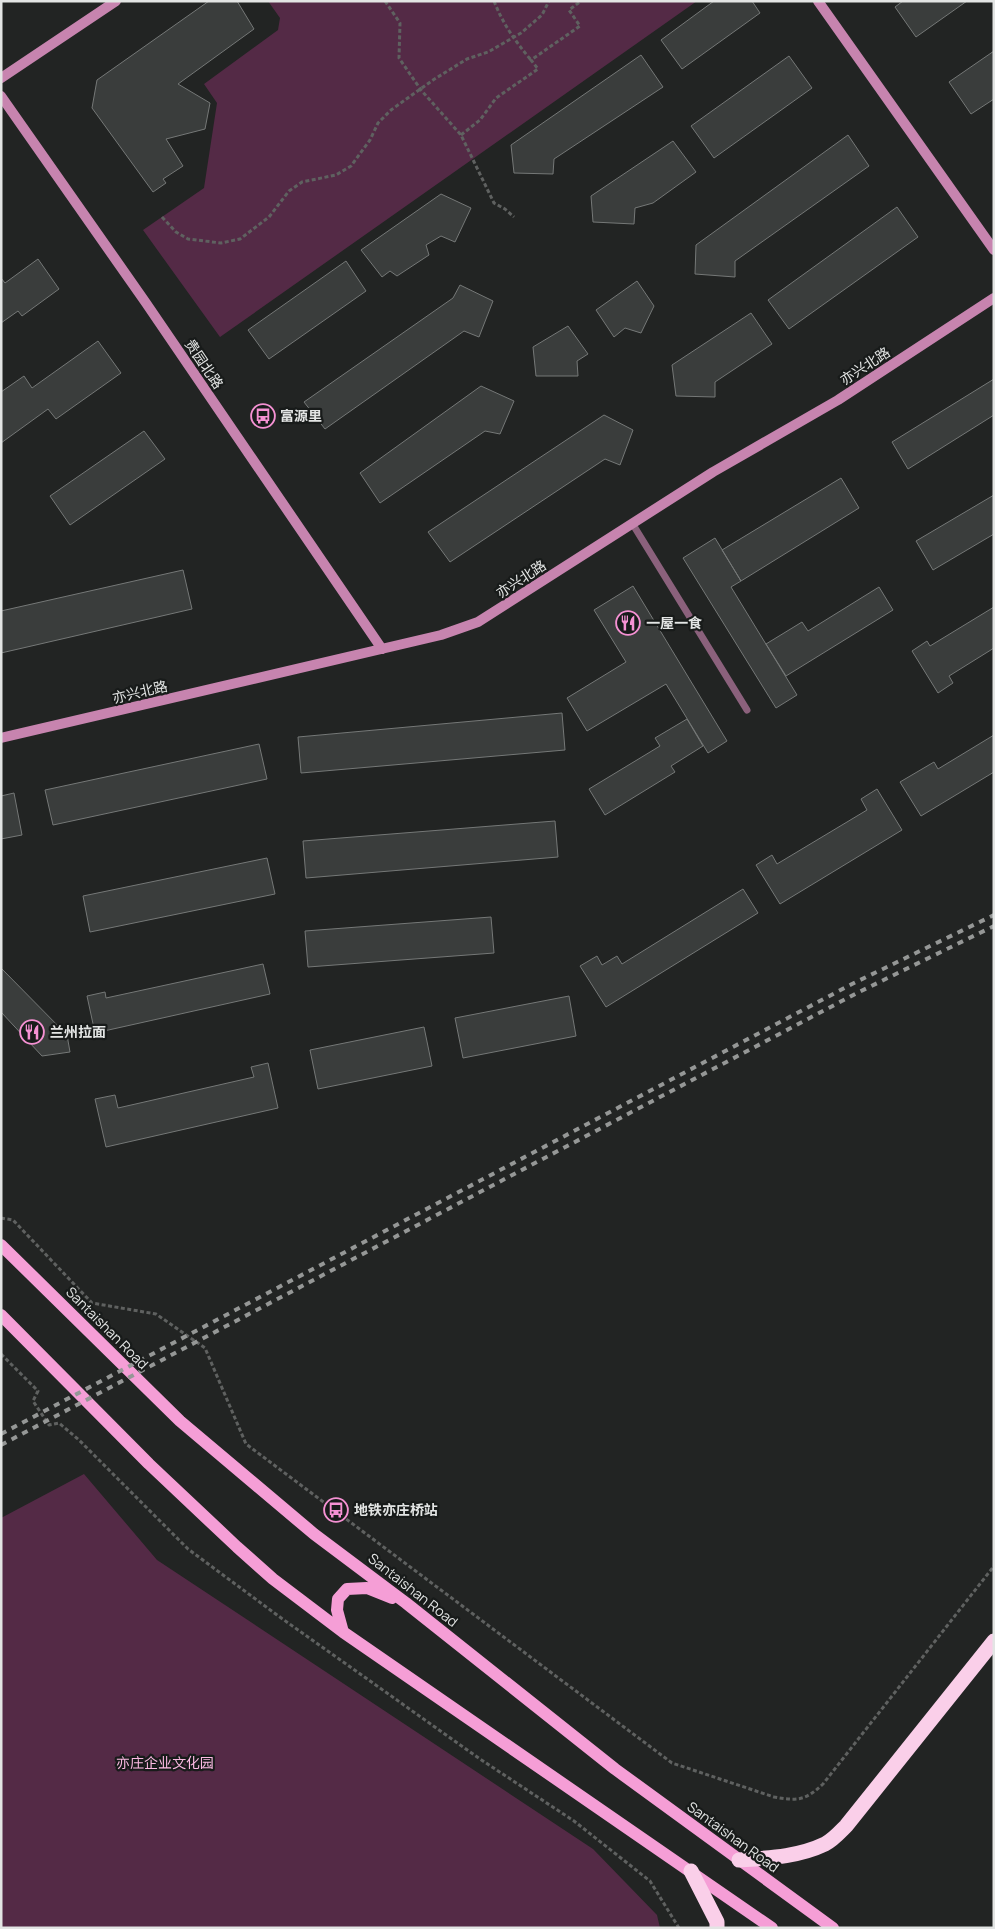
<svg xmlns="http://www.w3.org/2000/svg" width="995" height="1929" font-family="Manrope,'Noto Sans SC',sans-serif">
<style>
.green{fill:#542a46}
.building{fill:#3a3d3c;stroke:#757877}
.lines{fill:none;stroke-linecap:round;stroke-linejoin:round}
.path{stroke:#5f6160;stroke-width:3;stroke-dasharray:4 2.5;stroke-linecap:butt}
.lane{stroke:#8b617c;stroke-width:7}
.secondary{stroke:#c784af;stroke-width:10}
.primary{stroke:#f59ed6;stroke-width:12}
.highway{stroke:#facfe9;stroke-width:15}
.rail{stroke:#959796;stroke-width:4;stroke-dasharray:6 6;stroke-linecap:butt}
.labels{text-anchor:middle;stroke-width:4.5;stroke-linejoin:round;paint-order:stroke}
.street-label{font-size:14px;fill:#e3e5e4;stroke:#181b1a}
.poi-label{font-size:14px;font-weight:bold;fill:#e3e5e4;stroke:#181b1a;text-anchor:start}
.park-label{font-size:14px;fill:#fcbae3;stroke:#181b1a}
</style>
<rect width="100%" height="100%" fill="#222423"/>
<path class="green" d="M268 1H697L220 337 143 230 204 188 217 103 204 84 278 30 280 18Z
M84 1474 157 1560 593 1849 657 1915 660 1928H1V1518Z"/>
<path class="building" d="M209 1H237L254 29 178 84 210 103 205 129 166 139 183 166 163 179 166 183 153 192 92 108 97 80Z
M714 1H752L760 13 682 69 661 40Z
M903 1H967L916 37 895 7Z
M994 51V99L971 114 949 82Z
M641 55 663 87 554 159 553 174 514 173 511 145Z
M789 56 812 88 714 158 691 126Z
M848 135 869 166 735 261V277L695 274 696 245Z
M673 141 696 172 653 203 635 208 634 224 593 222 591 196Z
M441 194 471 208 455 242 441 236 426 245 429 255 397 276 390 271 382 277 361 250Z
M897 207 918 237 789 329 768 300Z
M38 259 59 289 22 316 18 311 1 323V278L5 283Z
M346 261 366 291 269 359 248 330Z
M637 281 654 306 641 333 625 328 614 337 596 310Z
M460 285 493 301 479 337 464 331 325 429 304 402 453 298Z
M751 313 772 344 715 382V397L676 396 672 365Z
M568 326 588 354 577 361 578 376H536L533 347Z
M98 341 121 373 56 419 48 409 1 443V392L24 376 32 388Z
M994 379V415L908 469 892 442Z
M481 386 514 401 500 434 485 431 380 503 360 473Z
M604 415 633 430 620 465 605 459 450 562 428 532Z
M144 431 165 459 70 525 50 496Z
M841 478 859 508 741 581 722 550Z
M994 495V534L933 570 916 541Z
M715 538 741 581 731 587 797 695 776 708 683 558Z
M183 570 192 609 1 653V611Z
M633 586 727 741 708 753 666 684 587 731 567 698 626 662 594 610Z
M879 587 893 610 786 676 766 644 802 622 808 631Z
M994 607V648L949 676 953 683 938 693 912 651 927 641 930 646Z
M562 713 565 750 301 773 298 737Z
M687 719 703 746 671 766 675 772 605 815 589 789 660 746 655 738Z
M994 735V772L921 816 900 782 934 762 938 769Z
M259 744 267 779 53 825 45 790Z
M877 789 902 830 780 904 756 865 772 855 777 864 867 810 861 799Z
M14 793 22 835 1 839V796Z
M555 821 558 857 306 878 303 841Z
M267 858 275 894 90 932 83 896Z
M743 889 758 913 606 1007 580 966 597 956 602 965 617 956 622 964Z
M491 917 494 953 308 967 305 931Z
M263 964 270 994 95 1033 87 996 105 992 106 998Z
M1 968 67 1035 70 1052 42 1056 1 1012Z
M569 996 576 1036 463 1058 455 1018Z
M424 1027 432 1066 318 1089 310 1050Z
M268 1063 278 1108 106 1147 95 1099 115 1095 118 1108 254 1077 251 1067Z"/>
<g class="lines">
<path class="path" d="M385 1 400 23 399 58 421 90 461 135 494 203 505 209 514 217
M494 1C503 24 515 41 531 60
M461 135 480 120 496 98 538 69 531 60 580 26 569 10 581 1
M162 217 176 232 188 239 221 243 240 239 269 217 289 191 302 182 336 175 351 166 370 140 378 123 391 110 433 80 467 59 488 52 521 33 542 15 549 1
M1 1218 13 1220 92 1303 156 1314 205 1348 246 1444 672 1763 774 1797C797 1801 805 1801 823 1784L994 1566
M1 1354 38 1391 33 1401 49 1425 59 1423 79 1440 188 1549 277 1615 480 1759 574 1821 650 1881 679 1928"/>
<path class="lane" d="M632 523 747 710"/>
<path class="secondary" d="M818 1 994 250
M1 78 116 1
M1 96 146 303 382 649
M1 738 441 635 478 622 713 472 838 400 994 298"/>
<path class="primary" d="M1 1245 180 1421 314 1534 406 1603 615 1769 833 1928
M1 1315 149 1464 237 1547 273 1579 343 1632 772 1928
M343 1632 337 1610 338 1599 347 1589 367 1588 392 1598"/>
<path class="highway" d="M739 1860C768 1858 798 1857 825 1844 833 1840 840 1832 846 1826L994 1641
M691 1871 717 1922V1928"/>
<path class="rail" d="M1 1434 852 984 994 915
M1 1445 857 993 994 926"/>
</g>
<defs>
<g id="bus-ring" transform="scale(1.25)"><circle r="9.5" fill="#181b1a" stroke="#f591d3" stroke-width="1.5"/><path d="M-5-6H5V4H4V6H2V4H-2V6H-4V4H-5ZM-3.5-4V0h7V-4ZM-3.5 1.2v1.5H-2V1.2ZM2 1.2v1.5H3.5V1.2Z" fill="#f591d3"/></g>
<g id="restaurant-ring" transform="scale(1.25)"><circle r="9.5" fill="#181b1a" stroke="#f591d3" stroke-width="1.5"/><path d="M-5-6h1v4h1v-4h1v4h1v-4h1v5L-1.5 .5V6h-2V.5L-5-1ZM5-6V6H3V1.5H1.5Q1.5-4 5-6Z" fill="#f591d3"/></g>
</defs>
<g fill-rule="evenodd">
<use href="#bus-ring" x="263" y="416"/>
<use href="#restaurant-ring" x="628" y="623"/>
<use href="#restaurant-ring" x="32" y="1032"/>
<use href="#bus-ring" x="336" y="1510"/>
</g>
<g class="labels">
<g class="street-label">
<text transform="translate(204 364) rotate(56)" y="5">贵园北路</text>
<text transform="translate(865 366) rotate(-33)" y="5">亦兴北路</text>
<text transform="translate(521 579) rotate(-33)" y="5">亦兴北路</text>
<text transform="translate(140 692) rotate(-13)" y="5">亦兴北路</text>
<text transform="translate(107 1328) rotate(45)" y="5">Santaishan Road</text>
<text transform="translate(413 1590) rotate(38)" y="5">Santaishan Road</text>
<text transform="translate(733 1837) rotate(36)" y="5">Santaishan Road</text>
</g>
<g class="poi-label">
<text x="280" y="421">富源里</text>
<text x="646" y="628">一屋一食</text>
<text x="50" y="1037">兰州拉面</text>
<text x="354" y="1515">地铁亦庄桥站</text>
</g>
<g class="park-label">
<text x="165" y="1768">亦庄企业文化园</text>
</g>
</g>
<rect width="995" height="1929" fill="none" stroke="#e3e5e4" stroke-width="5"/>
</svg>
